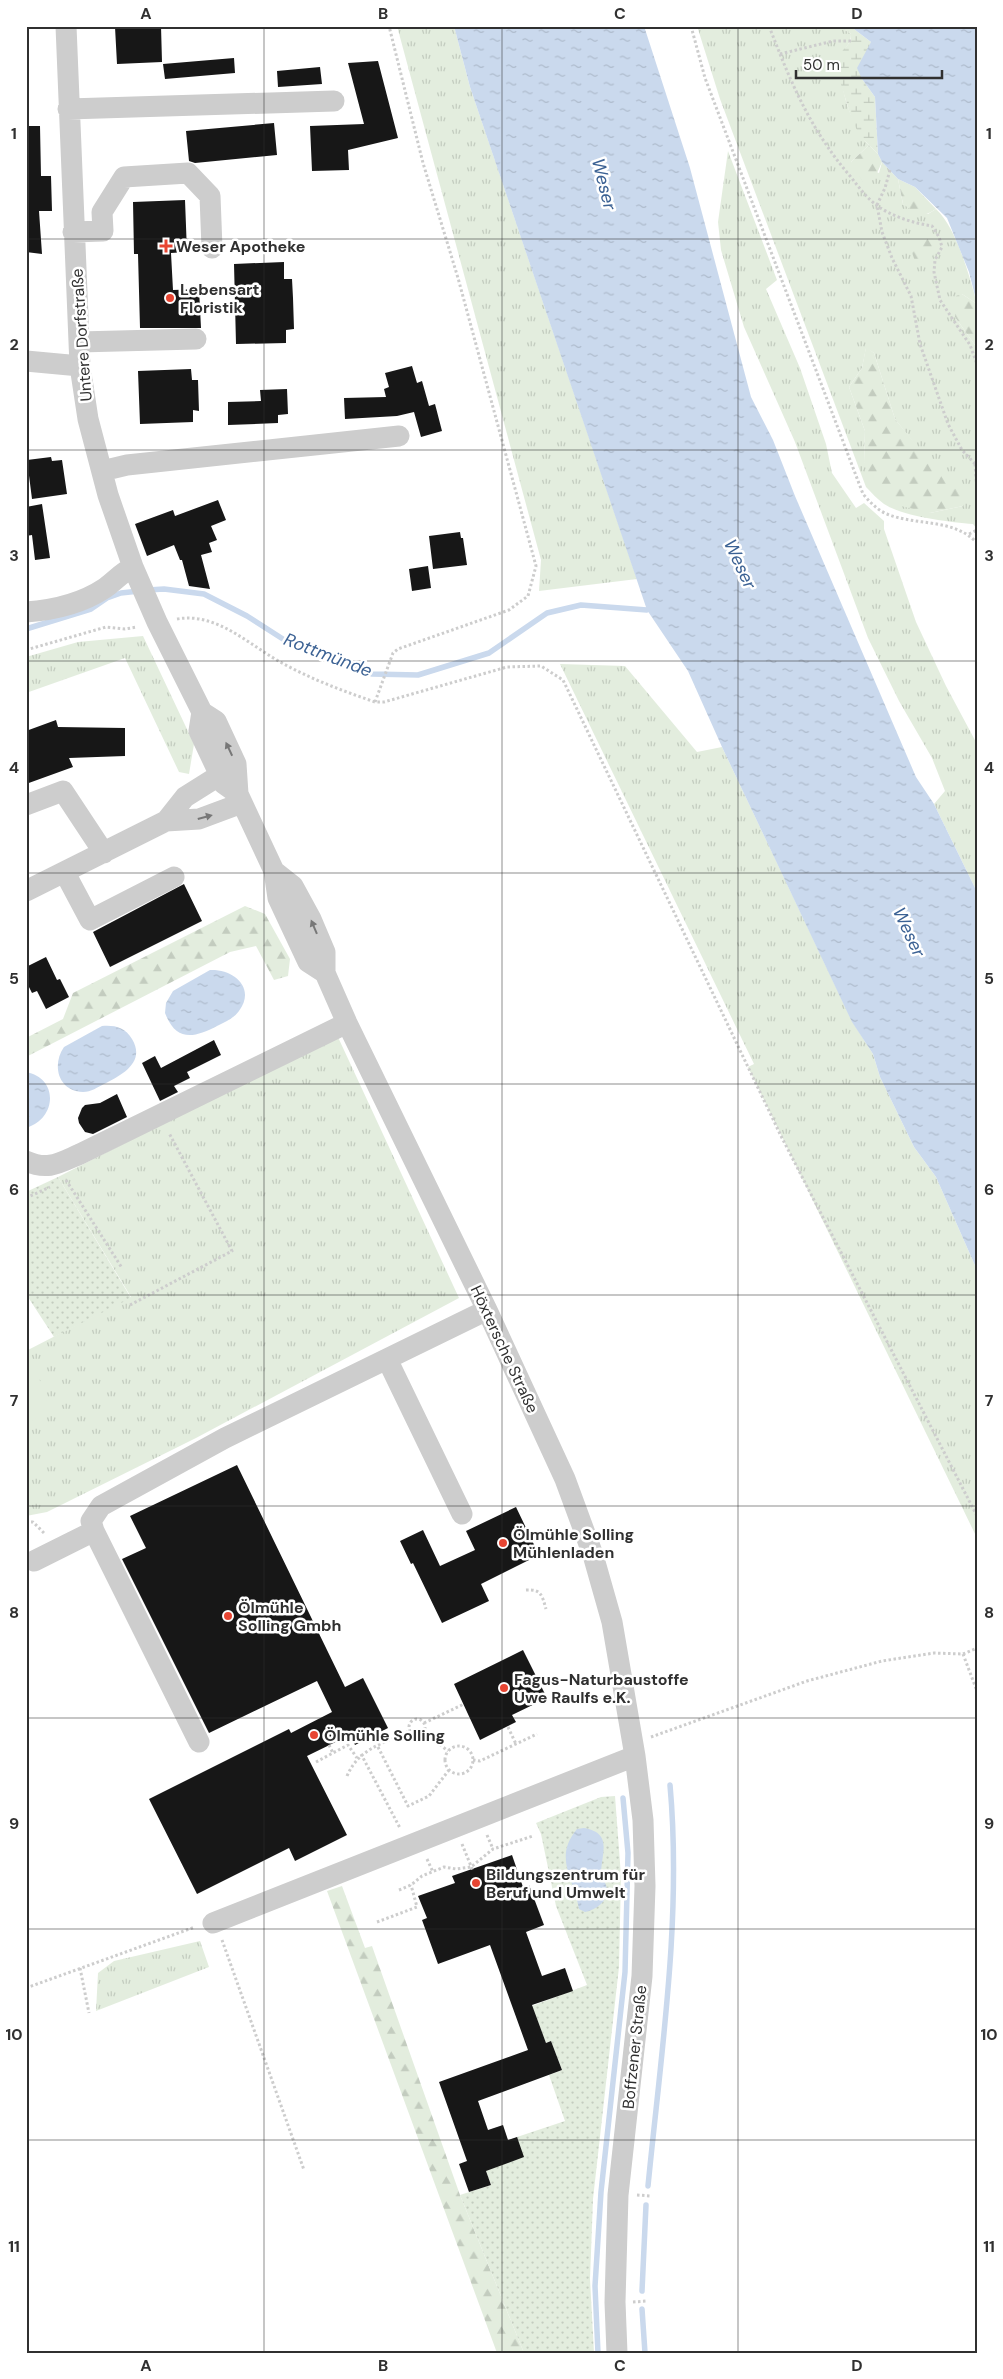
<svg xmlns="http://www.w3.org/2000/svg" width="1003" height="2379" font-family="'DM Sans',sans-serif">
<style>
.grass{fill:url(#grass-tufts);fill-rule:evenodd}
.forest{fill:url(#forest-firs)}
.wetland{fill:url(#wetland-marsh)}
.garden{fill:url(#garden-dots)}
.pitch{fill:#e3edde}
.water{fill:url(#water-ripples)}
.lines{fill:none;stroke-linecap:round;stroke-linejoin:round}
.stream{stroke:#cad9ed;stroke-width:5.5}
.building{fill:#171717}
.path{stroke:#cdcdcd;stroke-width:3;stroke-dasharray:2.5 2.5;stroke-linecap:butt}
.minor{stroke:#cdcdcd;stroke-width:21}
.oneway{fill:#777}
.grid{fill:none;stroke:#303030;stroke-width:1;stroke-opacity:0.55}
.poi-dot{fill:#e74532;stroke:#fff;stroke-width:2}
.labels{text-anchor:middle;stroke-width:5;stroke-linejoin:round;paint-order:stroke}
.poi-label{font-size:16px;font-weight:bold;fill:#303030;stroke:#fff;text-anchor:start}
.street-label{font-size:16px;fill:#303030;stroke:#fff}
.water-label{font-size:18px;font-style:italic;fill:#3c6294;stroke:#fff}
.neatline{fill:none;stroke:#303030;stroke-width:2}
.grid-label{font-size:16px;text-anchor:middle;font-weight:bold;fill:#303030}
</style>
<defs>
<pattern id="grass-tufts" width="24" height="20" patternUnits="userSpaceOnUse" patternTransform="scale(1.25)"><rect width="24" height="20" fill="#e3edde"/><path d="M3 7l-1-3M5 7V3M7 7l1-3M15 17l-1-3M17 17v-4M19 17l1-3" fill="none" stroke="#c3ccbf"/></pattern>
<pattern id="forest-firs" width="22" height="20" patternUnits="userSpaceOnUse" patternTransform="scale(1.25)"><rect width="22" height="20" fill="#e3edde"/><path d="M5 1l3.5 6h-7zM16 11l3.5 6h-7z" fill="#c3ccbf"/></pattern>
<pattern id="wetland-marsh" width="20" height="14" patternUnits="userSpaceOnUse" patternTransform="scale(1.25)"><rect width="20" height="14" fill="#e3edde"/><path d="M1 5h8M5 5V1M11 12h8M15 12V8" fill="none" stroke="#c3ccbf"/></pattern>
<pattern id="garden-dots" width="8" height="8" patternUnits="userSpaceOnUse" patternTransform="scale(1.25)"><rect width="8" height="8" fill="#e3edde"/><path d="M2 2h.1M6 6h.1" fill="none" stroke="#c3ccbf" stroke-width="1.8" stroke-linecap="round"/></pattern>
<pattern id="water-ripples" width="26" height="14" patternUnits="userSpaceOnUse" patternTransform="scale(1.25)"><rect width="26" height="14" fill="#cad9ed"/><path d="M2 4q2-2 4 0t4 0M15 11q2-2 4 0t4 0" fill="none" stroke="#aebbcc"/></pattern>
</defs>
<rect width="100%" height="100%" fill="#fff"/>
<path class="grass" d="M397 26H454L470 87 637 579 539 591 541 560Z
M697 26H839L851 34C851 44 847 44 844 51 833 74 852 129 869 145L851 162 879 173 882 162 898 179 903 204 928 214 936 209C956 227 970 277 977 304L962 294 955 317 977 348V529L973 524C949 522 904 517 884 504 877 499 872 493 866 487L720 99ZM866 348 874 353 895 419 963 506 930 513 864 462 865 431 849 387 862 368Z
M728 151 777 280 766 289 800 368 826 444 832 473 856 508 864 503 884 521V529L916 622 946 686 977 744V892L934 804 945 791 932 758 899 701 868 638 795 442 744 327 721 250 718 222Z
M143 636 194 744 189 774 179 772 125 658 26 693V657L78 642Z
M560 664 625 666 697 752 722 747 852 1021 873 1054 880 1077 914 1147 936 1177 977 1270V1538L748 1067 754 1064Z
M337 1035 459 1298 196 1438 47 1512 26 1516V1351L131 1297 58 1177Z
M200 1941 209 1967 96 2011 98 1973 114 1961Z"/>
<path class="forest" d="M869 145 878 154 882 162 874 180 863 182 851 162Z
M898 179 915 187 936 209C921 219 917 214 903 204Z
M928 233 936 243 933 255 924 265 915 261 910 247 913 235Z
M962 294 977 304V348L955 317 956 296Z
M866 347 874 353 895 419 938 472 960 477 963 506 930 513 897 505 874 489 864 462 865 431 849 387 862 368Z
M245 906 265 914 290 959 288 976 274 980 256 946 230 952 26 1057V1038L63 1019 73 993Z
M342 1886 365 1948 372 1946 460 2195 524 2353H497L327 1891Z"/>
<path class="wetland" d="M839 26H850L871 42 862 79 875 97 878 154 860 136 852 120 835 65 838 56 851 41V34Z"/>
<path class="garden" d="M58 1177 131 1298 54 1337 26 1294V1192Z
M615 1796 621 1876 619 1967 593 2199 590 2279 594 2353H524L460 2195 491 2185 486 2171 517 2137 565 2121 549 2075 562 2070 551 2041 546 2043 532 2006 587 1985 556 1906 541 1834 536 1823 601 1797Z"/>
<path class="pitch" d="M26 1371C51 1378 55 1417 26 1422Z"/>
<path class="water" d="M454 26H644L690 168 751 397 773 440 795 496 916 777 934 804 977 892V1270L936 1177 914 1147 880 1077 873 1054 852 1022 722 747 688 671 647 610 470 87Z
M850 26H977V304L969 272 947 218 915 187 898 179 882 162 878 154 875 97 862 79 857 68 871 42Z
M210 970C234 969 256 988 239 1011 233 1019 225 1022 217 1026 194 1038 176 1042 165 1013L166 1003 173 991Z
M102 1026C114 1025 125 1027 132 1039 146 1062 122 1075 104 1084 98 1087 91 1092 83 1092 57 1091 52 1064 64 1047Z
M26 1072C59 1078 57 1119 26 1128Z
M584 1828C611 1833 603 1849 601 1871 600 1876 604 1880 606 1885 610 1900 598 1909 585 1912L579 1909C574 1878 553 1858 577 1829Z"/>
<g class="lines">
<path class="stream" d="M148 590 164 589 204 594 247 616 286 641 331 656 372 674 418 675 489 653 547 613 581 605 647 610 652 607
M26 629 91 609 107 598 121 593 139 591
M648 2186C661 2053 682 1918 670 1785
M642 2291 646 2205
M642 2309 645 2353
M598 2353 595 2286 601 2192 625 1972 628 1853 623 1798"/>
</g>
<path class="building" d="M161 26 162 62 117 64 115 27Z
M234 58 235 73 165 79 163 64Z
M378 61 398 138 348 150 349 170 312 171 310 126 364 124 348 63Z
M320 67 322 84 278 87 277 71Z
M274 123 277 155 195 163 189 161 186 131Z
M26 126H40L41 176H51L52 211H39L42 254 26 252Z
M185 200 187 252 171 253 173 290 199 289 201 328H140L138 254H134L133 202Z
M284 262V279H292L293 298 294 329 286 330V343L236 344 234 264Z
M412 366 417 383 422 381 429 406 435 404 442 431 421 437 414 412 397 416 345 419 344 398 386 397 384 389 389 387 385 373Z
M191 369 192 380H198L199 411 193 410V422L140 424 138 371Z
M287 389 288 414 278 415V423L228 425V402L261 401 260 390Z
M51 457 52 461 62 460 67 494 32 499 27 460Z
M218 500 226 520 211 526 217 540 209 543 212 552 201 555 210 589 189 586 182 560H180L174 545 147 556 135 524 173 510 175 516Z
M42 504 50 558 35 560 32 535 26 536V507Z
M460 532 461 538H463L467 565 433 569 429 536Z
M428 566 431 588 412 591 409 569Z
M56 720 58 727 125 728V756L69 758 73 767 26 784V731Z
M184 884 202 921 110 967 93 932Z
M46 957 57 980 60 979 69 997 46 1009 37 991 32 993 26 981V967Z
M214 1040 221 1055 187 1072 190 1078 174 1086 178 1092 160 1101 142 1063 155 1056 161 1068Z
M117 1094 127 1117 93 1134 85 1132 79 1123 78 1118 82 1108 85 1105 100 1103Z
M237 1465 345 1687 363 1678 388 1728 355 1745 350 1735 307 1756 347 1835 295 1861 289 1848 197 1894 149 1799 289 1729 291 1733 332 1712 317 1681 209 1733 122 1559 146 1548 130 1516Z
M516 1507 539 1555 481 1584 489 1601 442 1623 413 1563 411 1564 400 1541 423 1530 440 1566 475 1550 466 1531Z
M523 1650 547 1698 512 1715 516 1722 480 1740 454 1684Z
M512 1855 523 1887 529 1885 544 1925 526 1932 542 1976 565 1968 573 1991 532 2005 546 2043 551 2041 562 2070 478 2101 488 2130 503 2125 508 2140 517 2137 524 2157 486 2171 491 2185 469 2192 459 2164 467 2161 439 2082 528 2050 490 1945 438 1964 422 1920 427 1918 418 1896 455 1883 452 1876Z"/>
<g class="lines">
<path class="path" d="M691 26 705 78 863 494C870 502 877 510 887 514 916 526 954 518 977 543
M769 26C791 83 810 129 850 176 858 186 865 196 875 204 890 216 913 223 932 226L939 237 942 247 935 260 934 272 940 300 970 345 977 364
M780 54 833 41H851
M890 170 885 188 877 205 882 232 892 258 911 296 920 344 948 424 962 450 977 466
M975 464 977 491
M969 534 977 530
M177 619C217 612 249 645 282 663 311 679 343 691 375 702H384L507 667 541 666 563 680 781 1136 977 1516
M26 650 106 627 125 629 137 627
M375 702 393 653 398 649 509 610 528 596 536 566 458 278 423 163 389 26
M66 1180 122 1268
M26 1198 50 1187
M130 1305 232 1251 169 1133
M26 1522H33L45 1534
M526 1590C541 1589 542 1595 546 1609
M963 1654 977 1691
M409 1727a8 8 0 1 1 16 0a8 8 0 1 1-16 0Z
M424 1723 464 1704
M508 1727 516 1744
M424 1732 448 1751
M651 1737 807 1681 882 1661 934 1653 963 1654 977 1648
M329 1745 333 1753
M445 1760a14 14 0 1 1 28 0a14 14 0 1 1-28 0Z
M378 1747 408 1806 429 1796 449 1770
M361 1754 400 1828
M473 1760 480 1761 537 1734
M316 1762 348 1745 357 1758
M347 1776C359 1748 383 1744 409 1731
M487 1835 493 1849
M462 1844 473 1871
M427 1859 433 1872
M399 1890 411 1885 422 1876 444 1867 456 1869 471 1867 493 1849 533 1836
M377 1922 417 1907 411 1885
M222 1940 304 2170
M80 1968 89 2013
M26 1988 195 1927
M637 2195 651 2196
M633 2302 647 2301"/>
<path class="minor" d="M66 26 80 366 88 419 108 495 133 567 157 622 202 712 216 721 236 764 238 794 274 871 278 898 308 962 325 973
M68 109 334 101
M73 232 103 231 102 212 124 177 188 173 210 196 212 248
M79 342 196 339
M26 361 80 366
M102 471 127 465 399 436
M26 612C55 610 81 604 105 588 116 580 121 573 133 567
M202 712 199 731 224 784 238 794
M26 805 63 791 104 853
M166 821 185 797 220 775
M274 871 293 886 311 919 325 952V973L347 1023 487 1310 565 1479 593 1555 612 1622 635 1756 643 1820 645 1886 642 1976 618 2195 615 2302 617 2353
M65 873 90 920 174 877
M26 891 166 821 199 819 242 803
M26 1161C48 1171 59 1163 80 1154L347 1023
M387 1359 462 1514
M34 1561 94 1531
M199 1742 94 1531 91 1521 101 1506 225 1438 487 1310
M213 1923 635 1756"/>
</g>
<defs><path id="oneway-solid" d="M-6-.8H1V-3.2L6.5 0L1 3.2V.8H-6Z" transform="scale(1.25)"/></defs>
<g class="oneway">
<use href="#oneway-solid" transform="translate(229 749) rotate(-115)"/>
<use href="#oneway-solid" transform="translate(205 817) rotate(-15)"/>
<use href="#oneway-solid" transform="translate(314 927) rotate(-113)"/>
</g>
<path class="grid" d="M264 26V2353M502 26V2353M738 26V2353M26 239H977M26 450H977M26 661H977M26 873H977M26 1084H977M26 1295H977M26 1506H977M26 1718H977M26 1929H977M26 2140H977"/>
<g class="poi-dot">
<path d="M163.5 238.5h5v5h5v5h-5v5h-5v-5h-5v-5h5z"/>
<circle cx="170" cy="298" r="5"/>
<circle cx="503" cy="1543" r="5"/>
<circle cx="228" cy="1616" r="5"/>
<circle cx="504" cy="1688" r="5"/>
<circle cx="314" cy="1735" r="5"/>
<circle cx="476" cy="1883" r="5"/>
</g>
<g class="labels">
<g class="poi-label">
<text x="176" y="252">Weser Apotheke</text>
<text x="180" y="295">Lebensart<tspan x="180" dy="18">Floristik</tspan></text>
<text x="513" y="1540">Ölmühle Solling<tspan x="513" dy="18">Mühlenladen</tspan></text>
<text x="238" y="1613">Ölmühle<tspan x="238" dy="18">Solling Gmbh</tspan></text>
<text x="514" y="1685">Fagus-Naturbaustoffe<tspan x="514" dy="18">Uwe Raulfs e.K.</tspan></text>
<text x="324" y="1741">Ölmühle Solling</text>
<text x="486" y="1880">Bildungszentrum für<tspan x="486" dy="18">Beruf und Umwelt</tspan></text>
</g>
<g class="street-label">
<text transform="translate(81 335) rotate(-94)" y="6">Untere Dorfstraße</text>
<text transform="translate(505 1349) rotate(65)" y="6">Höxtersche Straße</text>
<text transform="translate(634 2047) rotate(-84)" y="6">Boffzener Straße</text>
</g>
<g class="water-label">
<text transform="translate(604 184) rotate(76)" y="6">Weser</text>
<text transform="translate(740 564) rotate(65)" y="6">Weser</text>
<text transform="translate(328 655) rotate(21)" y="6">Rottmünde</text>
<text transform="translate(909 932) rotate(65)" y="6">Weser</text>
</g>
</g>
<rect width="1003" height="2379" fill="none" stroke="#ffffff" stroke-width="55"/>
<path d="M796 70v8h146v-8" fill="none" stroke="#303030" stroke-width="2.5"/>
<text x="803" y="70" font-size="15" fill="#303030" stroke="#ffffff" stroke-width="4" paint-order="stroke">50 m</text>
<rect x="28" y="28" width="948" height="2324" class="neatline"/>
<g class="grid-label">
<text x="146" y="19">A</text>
<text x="383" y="19">B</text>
<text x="620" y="19">C</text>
<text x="857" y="19">D</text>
<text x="14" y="139">1</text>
<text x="989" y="139">1</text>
<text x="14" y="350">2</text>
<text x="989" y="350">2</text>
<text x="14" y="561">3</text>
<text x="989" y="561">3</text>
<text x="14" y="773">4</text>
<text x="989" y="773">4</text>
<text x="14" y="984">5</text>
<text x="989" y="984">5</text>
<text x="14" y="1195">6</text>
<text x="989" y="1195">6</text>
<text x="14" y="1406">7</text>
<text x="989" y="1406">7</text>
<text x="14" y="1618">8</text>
<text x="989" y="1618">8</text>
<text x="14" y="1829">9</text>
<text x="989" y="1829">9</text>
<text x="14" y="2040">10</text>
<text x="989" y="2040">10</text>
<text x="14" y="2252">11</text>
<text x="989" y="2252">11</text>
<text x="146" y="2371">A</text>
<text x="383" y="2371">B</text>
<text x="620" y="2371">C</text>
<text x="857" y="2371">D</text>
</g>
</svg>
